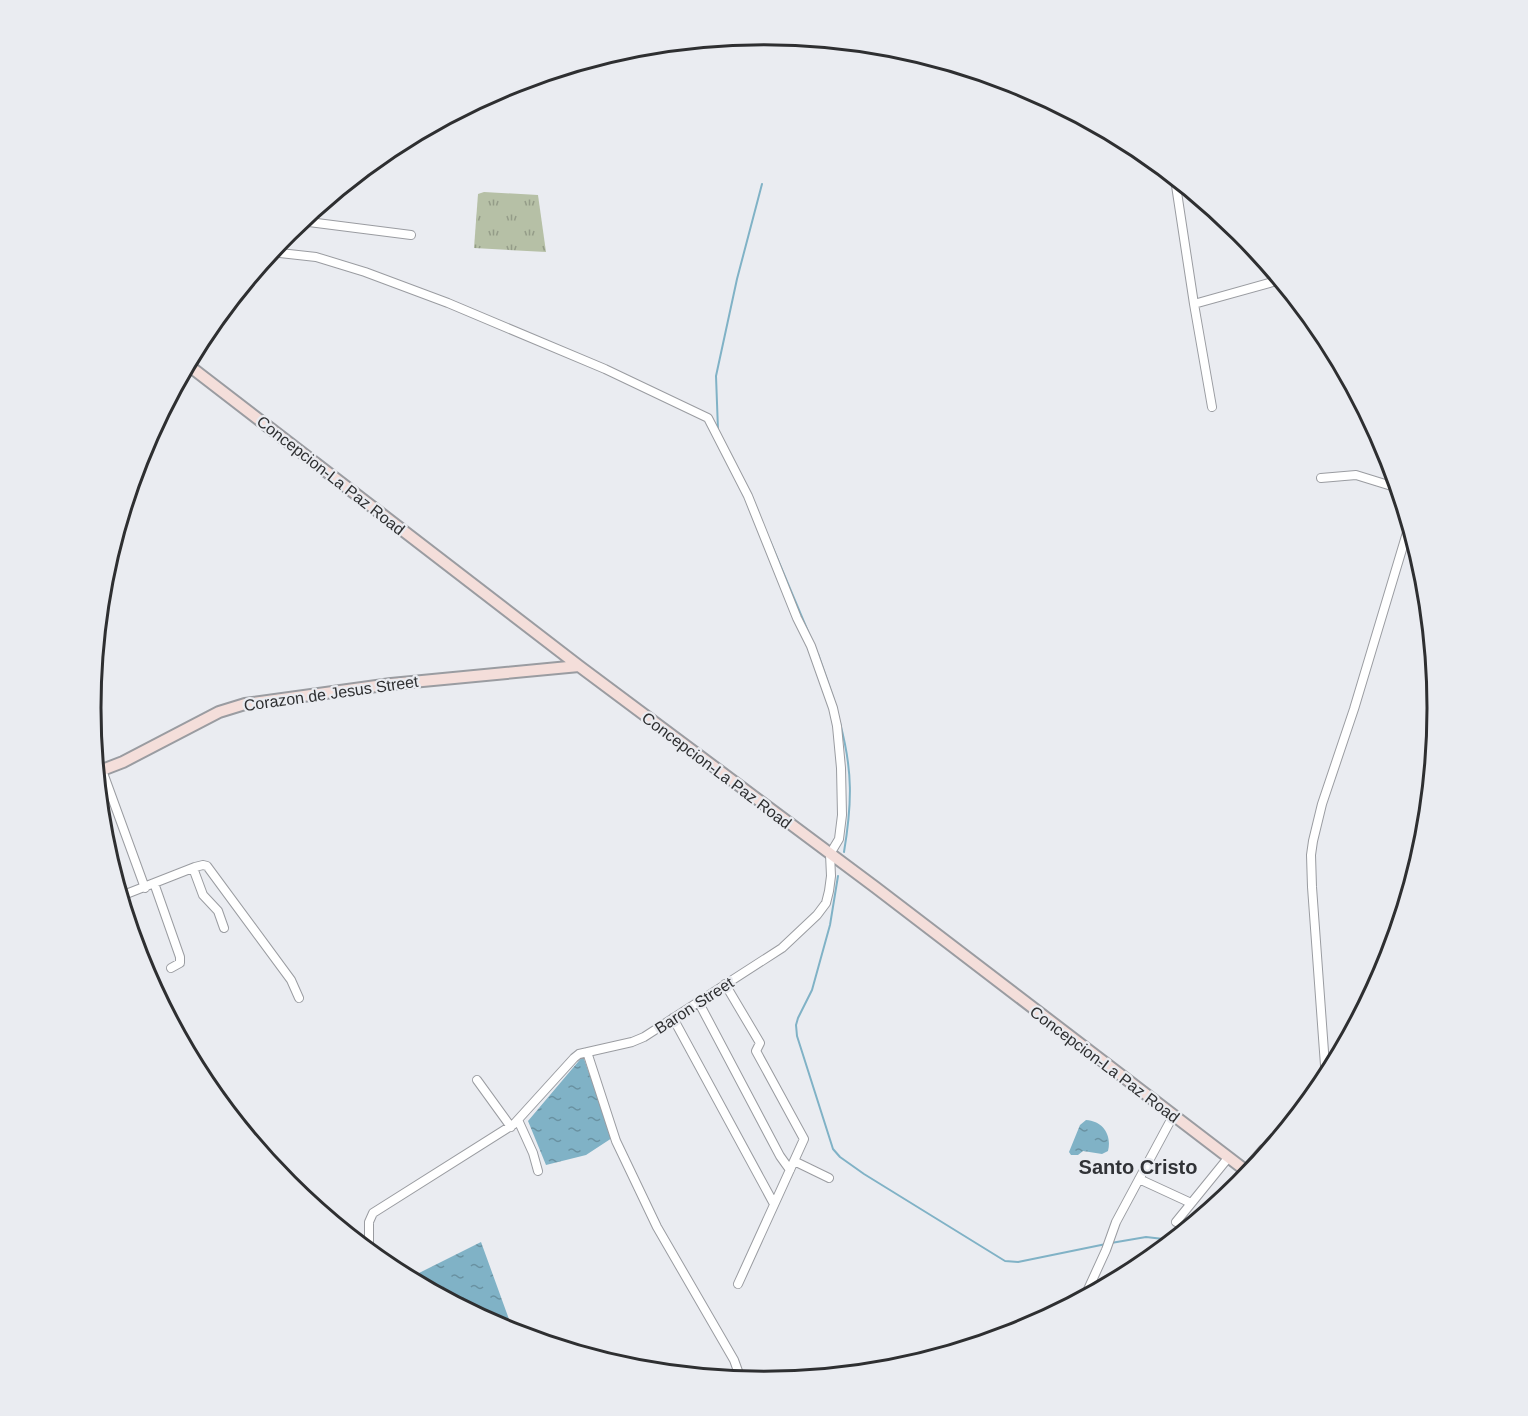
<svg xmlns="http://www.w3.org/2000/svg" width="1528" height="1416" font-family="Helvetica,sans-serif">
<style>
.grass{fill:url(#grass-tufts)}
.water{fill:url(#water-ripples)}
.lines{fill:none;stroke-linecap:round;stroke-linejoin:round}
.stream{stroke:#80b2c6;stroke-width:2}
.street-casing{stroke:#9a9ca1;stroke-width:10}
.secondary-casing{stroke:#9a9ca1;stroke-width:14}
.street{stroke:#fff;stroke-width:8}
.secondary{stroke:#f4deda;stroke-width:10}
.labels{text-anchor:middle;stroke-width:4.5;stroke-linejoin:round;paint-order:stroke}
.street-label{font-size:16px;fill:#2e2f31;stroke:#eaecf1}
.quarter-label{font-size:20px;font-weight:bold;fill:#313337;stroke:#eaecf1}
.rim{fill:none;stroke:#2e2f31;stroke-width:3}
</style>
<defs>
<pattern id="grass-tufts" width="24" height="20" patternUnits="userSpaceOnUse" patternTransform="scale(1.5)"><rect width="24" height="20" fill="#b6c0a6"/><path d="M3 7l-1-3M5 7V3M7 7l1-3M15 17l-1-3M17 17v-4M19 17l1-3" fill="none" stroke="#949c88"/></pattern>
<pattern id="water-ripples" width="26" height="14" patternUnits="userSpaceOnUse" patternTransform="scale(1.5)"><rect width="26" height="14" fill="#80b2c6"/><path d="M2 4q2-2 4 0t4 0M15 11q2-2 4 0t4 0" fill="none" stroke="#6991a1"/></pattern>
</defs>
<rect width="100%" height="100%" fill="#eaecf1"/>
<path class="grass" d="M484 192 538 195 546 252 474 248 478 194Z"/>
<path class="water" d="M583 1056 612 1138 586 1155 546 1165 528 1121Z
M1086 1120C1103 1121 1112 1135 1108 1151L1102 1154 1083 1151 1078 1155H1071L1069 1152 1080 1125Z
M481 1242 514 1333 506 1330 412 1280 411 1277Z"/>
<g class="lines">
<path class="stream" d="M718 430 716 376 737 279 762 184
M770 541 812 641
M818 654 834 700
M840 723C853 771 852 804 844 852
M838 876 830 925 812 990 798 1018 796 1025 797 1036 833 1149 840 1157 864 1174 1005 1261 1018 1262 1106 1244
M1111 1243 1146 1237 1172 1240"/>
<g class="street-casing">
<path id="street" d="M1175 179 1194 304 1280 280
M301 221 411 235
M271 252 316 257 365 272 448 303 605 369 708 418 748 496 797 618 811 646 833 708 837 726 841 768 842 815 839 839 830 854 831 876 829 891 826 903 817 915 782 948 644 1037 632 1042 579 1054 574 1058 514 1124 373 1213 369 1222V1251
M1194 304 1212 407
M1321 478 1356 475 1398 488
M102 770 145 888
M193 868 203 895 218 911 224 928
M154 883 180 957V963L171 968
M121 896 195 867 203 865 207 866 291 980 299 998
M725 984 760 1043 756 1051 804 1139 738 1284
M698 1001 780 1156 790 1170
M673 1018 774 1204
M587 1052 616 1141 657 1227 734 1360 738 1371 736 1379
M1326 1079 1312 887 1311 855 1313 841 1322 804 1354 709 1409 526
M477 1080 511 1127
M518 1120 533 1153 538 1171
M794 1161 829 1178
M1245 1170 1263 1149
M1139 1179 1191 1203
M1176 1222 1228 1158
M1085 1296 1106 1250 1116 1222 1173 1116"/>
</g>
<g class="secondary-casing">
<path id="secondary" d="M188 365 579 666 875 887 1249 1173
M97 772 123 762 219 712 245 704 391 684 579 666"/>
</g>
<use href="#street" class="street"/>
<use href="#secondary" class="secondary"/>
</g>
<g class="labels">
<g class="street-label">
<text transform="translate(331 475) rotate(38)" y="6">Concepcion-La Paz Road</text>
<text transform="translate(331 693) rotate(-8)" y="6">Corazon de Jesus Street</text>
<text transform="translate(717 770) rotate(37)" y="6">Concepcion-La Paz Road</text>
<text transform="translate(694 1005) rotate(-33)" y="6">Baron Street</text>
<text transform="translate(1105 1064) rotate(37)" y="6">Concepcion-La Paz Road</text>
</g>
<g class="quarter-label">
<text x="1138" y="1174">Santo Cristo</text>
</g>
</g>
<path d="M0 0H1528V1416H0ZM101 708a663 663 0 1 1 1326 0a663 663 0 1 1-1326 0Z" fill="#eaecf1" fill-rule="evenodd"/>
<path class="rim" d="M101 708a663 663 0 1 1 1326 0a663 663 0 1 1-1326 0Z"/>
</svg>
